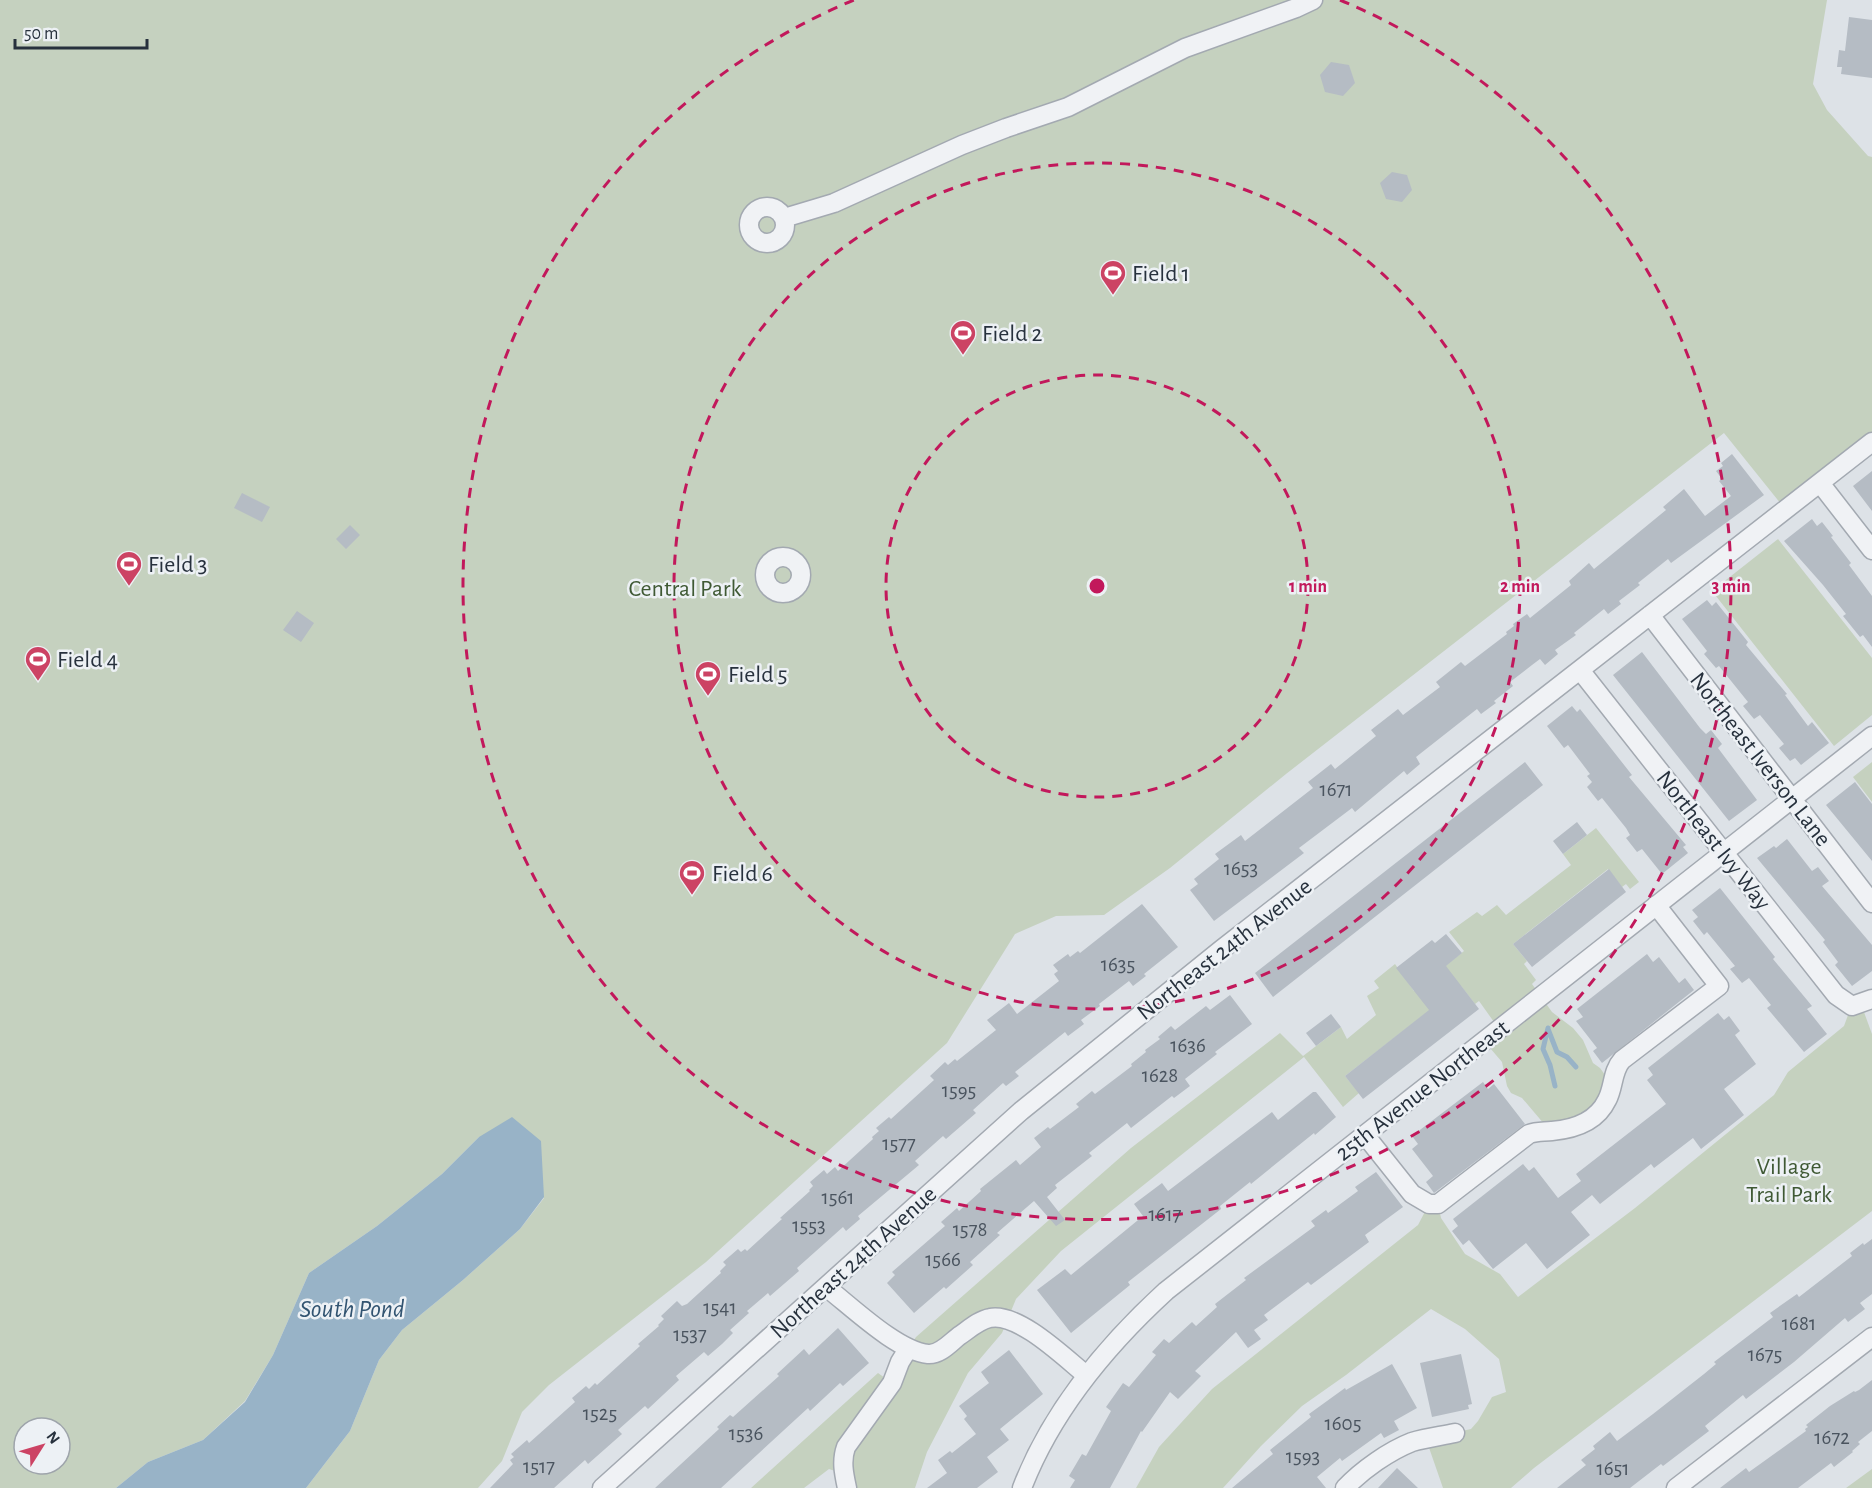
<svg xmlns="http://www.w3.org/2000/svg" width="1872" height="1488" font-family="'Alegreya Sans',sans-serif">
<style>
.green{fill:#c5d1bf;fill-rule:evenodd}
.water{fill:#98b3c7}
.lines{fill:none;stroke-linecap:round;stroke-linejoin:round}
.stream{stroke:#98b3c7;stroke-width:5}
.building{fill:#b5bcc4}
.minor-casing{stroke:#a3a9b1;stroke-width:21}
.minor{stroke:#f0f2f5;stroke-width:18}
.ring{fill:none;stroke:#c2185b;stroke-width:3;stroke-dasharray:10 8}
.labels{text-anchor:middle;stroke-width:5;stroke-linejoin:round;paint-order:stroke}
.number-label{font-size:21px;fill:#4a545f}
.poi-label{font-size:24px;fill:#27313d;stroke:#edf1f5;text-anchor:start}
.park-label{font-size:24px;fill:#3f5934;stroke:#edf1f5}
.street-label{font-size:24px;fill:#27313d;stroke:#edf1f5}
.water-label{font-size:26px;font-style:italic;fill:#325471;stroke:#edf1f5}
.centre{fill:#c2185b;stroke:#edf1f5;stroke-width:3}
.ring-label{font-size:18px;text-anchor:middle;font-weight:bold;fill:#c2185b;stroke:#edf1f5;stroke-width:5;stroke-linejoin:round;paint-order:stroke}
</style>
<rect width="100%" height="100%" fill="#dde2e7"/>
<path class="green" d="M0 0H1827L1813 84 1827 110 1868 156 1872 157V442L1785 509 1724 433 1286 774 1170 868 1104 915 1056 916 1015 934 947 1043 706 1262 549 1385 522 1412 502 1461 478 1488H306L350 1431 379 1360 402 1330 463 1280 520 1229 544 1198 479 1137 442 1174 377 1226 309 1273 273 1355 245 1401 203 1440 148 1462 116 1488H0ZM24 1428H60V1464H24Z
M1778 539 1872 658V715L1834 746 1712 591Z
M1872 762V802L1853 777Z
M1596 828 1639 882 1630 889 1626 884 1622 887 1608 869 1513 944 1527 961 1524 964 1536 980 1532 984 1552 1012 1573 1028 1583 1040 1593 1063 1600 1068 1613 1086 1607 1102 1550 1131 1522 1098 1511 1093 1507 1086 1502 1062 1484 1041 1499 1029 1479 1001 1475 1004 1461 986 1345 1076 1359 1093 1343 1107 1304 1057 1061 1251 1016 1299 1002 1333 968 1373 927 1452 915 1488H847L844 1474 829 1469 804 1488H751L878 1373 892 1383 908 1349 916 1337 1131 1148 1280 1033 1303 1056 1341 1027 1347 1039 1376 1015 1367 996 1379 988 1374 981 1395 964 1414 991 1464 951 1449 932 1477 912 1482 916 1497 905 1506 915 1571 865 1563 854Z
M1861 1004 1872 1034V1211L1534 1468 1511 1488H1443L1426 1439 1471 1429 1478 1421 1492 1397 1506 1392 1499 1359 1465 1329 1431 1309 1346 1375 1302 1406 1261 1446 1223 1488H1136L1159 1447 1212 1389 1418 1225 1429 1204H1438L1441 1218 1465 1254 1500 1274 1518 1297 1635 1208 1774 1095 1788 1072 1844 1026 1851 1007Z
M1872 1469V1488H1846Z"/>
<path class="water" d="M512 1117 541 1141 544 1197 520 1229 463 1280 402 1330 379 1360 350 1431 306 1488H116L148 1462 203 1440 245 1402 273 1355 309 1273 377 1226 442 1174 479 1137Z"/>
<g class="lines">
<path class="stream" d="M1548 1028 1543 1049 1550 1065 1555 1086
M1548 1029 1557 1052 1567 1057 1576 1067"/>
</g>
<path class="building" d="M1849 17 1872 20V78L1841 74 1842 67H1837L1839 50 1845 51Z
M1331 62 1349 65 1355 83 1343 96 1325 92 1320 75Z
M1392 172 1407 175 1412 190 1402 202 1386 199 1380 183Z
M1732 454 1764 495 1671 563 1668 559 1638 583 1640 585 1619 601 1621 604 1608 614 1604 609 1574 633 1576 635 1555 650 1558 654 1545 665 1540 659 1532 665 1510 682 1513 686 1494 701 1496 703 1481 714 1477 709 1416 757 1420 764 1407 775 1404 771 1355 812 1352 808 1299 848 1304 853 1214 921 1190 890 1198 884 1194 879 1219 859 1215 854 1241 835 1245 841 1313 788 1308 782 1331 764 1335 769 1376 736 1371 730 1398 709 1403 715 1440 687 1436 682 1461 662 1465 666 1507 634 1506 632 1514 626 1513 624 1527 614 1530 618 1571 585 1569 581 1589 563 1594 569 1666 510 1663 507 1684 489 1705 516 1731 496 1719 481 1722 479 1716 471 1723 466 1721 463Z
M1872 471V511L1853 486Z
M242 493 270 507 262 522 234 508Z
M1812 519 1817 526 1822 522 1833 536 1831 537 1851 563 1849 565 1872 596V647L1863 635 1860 637 1843 616 1846 614 1823 585 1784 541Z
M350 525 360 535 346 549 336 539Z
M1707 600 1712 606 1716 602 1748 642 1746 645 1787 694 1785 695 1808 726 1812 722 1829 743 1801 765 1795 758 1790 761 1779 748 1784 744 1760 715 1754 719 1743 706 1748 702 1719 666 1716 668 1704 654 1707 651 1682 619Z
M297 611 314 623 301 642 283 630Z
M1642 652 1700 728 1706 734 1711 730 1722 744 1718 748 1757 800 1729 821 1613 675Z
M1572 706 1577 712 1580 709 1632 775 1629 777 1686 845 1683 847 1688 853 1662 874 1642 849 1637 852 1626 838 1630 835 1626 828 1602 798 1598 801 1587 787 1592 782 1587 776 1590 774 1568 745 1564 748 1547 726Z
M1525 762 1543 785 1273 997 1255 973Z
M1855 782 1872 804V861L1826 805Z
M1577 822 1587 835 1563 854 1553 841Z
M1787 839 1812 871 1818 867 1829 881 1822 886 1872 945V971L1852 986 1835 965 1838 962 1823 942 1825 940 1757 858 1774 846 1776 848Z
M1609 869 1626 892 1532 967 1513 944Z
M1720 888 1775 957 1773 959 1812 1006 1807 1009 1827 1034 1804 1052 1767 1008 1771 1005 1749 978 1742 983 1730 969 1735 966 1707 932 1704 935 1693 921 1698 917 1692 910Z
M1142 904 1178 947 1144 974 1146 976 1133 986 1129 981 1099 1004 1100 1006 1081 1020 1084 1024 1068 1036 1065 1032 1015 1072 1019 1076 1006 1086 1003 1083 973 1110 976 1113 946 1139 943 1136 915 1161 919 1165 858 1216 860 1219 846 1231 843 1227 797 1268 799 1271 770 1296 768 1293 747 1311 749 1313 730 1330 733 1333 722 1344 708 1356 704 1352 676 1376 679 1380 648 1409 645 1406 618 1430 622 1434 588 1464 585 1460 554 1488H490L513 1464 510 1460 514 1457 511 1454 527 1440 529 1443 575 1402 572 1398 586 1386 589 1389 595 1383 597 1385 640 1346 638 1344 659 1326 658 1325 664 1319 661 1316 677 1301 682 1306 687 1304 721 1273 720 1271 726 1265 723 1262 738 1249 741 1252 745 1249 747 1251 782 1219 780 1218 810 1191 809 1190 813 1186 810 1182 824 1170 827 1174 835 1167 838 1171 873 1139 872 1137 879 1131 876 1128 889 1117 891 1119 934 1080 930 1076 945 1062 948 1065 955 1059 957 1061 996 1030 987 1020 1009 1003 1017 1014 1059 981 1054 974 1058 971 1053 965 1068 954 1070 957 1078 951 1080 953Z
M1446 934 1462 953 1446 966 1479 1009 1363 1099 1345 1076 1429 1010 1396 968 1432 940 1435 943Z
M1647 954 1653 962 1659 957 1679 983 1685 978 1694 990 1602 1063 1593 1051 1597 1048 1576 1021 1583 1017 1577 1009Z
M1230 995 1252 1024 1215 1052 1217 1054 1185 1079 1190 1086 1174 1098 1172 1096 1131 1128 1127 1123 1089 1153 1092 1156 1055 1185 1057 1188 1047 1197 1065 1220 1056 1226 1034 1201 997 1233 1000 1235 970 1262 973 1265 946 1289 944 1287 914 1313 887 1283 895 1275 892 1272 945 1226 941 1222 957 1208 959 1211 981 1191 980 1189 1016 1160 1020 1165 1041 1147 1034 1138 1048 1127 1050 1129 1079 1107 1076 1104 1092 1091 1095 1094 1132 1066 1131 1064 1146 1052 1145 1050 1160 1039 1158 1037 1171 1026 1175 1030 1206 1006 1210 1010Z
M1718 1013 1724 1020 1729 1016 1740 1031 1735 1035 1756 1064 1724 1089 1744 1115 1701 1149 1693 1138 1654 1168 1651 1164 1600 1204 1592 1195 1571 1212 1590 1235 1547 1269 1526 1243 1493 1269 1469 1240 1463 1245 1452 1231 1458 1226 1453 1219 1523 1164 1529 1171 1534 1167 1558 1198 1581 1181 1576 1174 1666 1104 1647 1080 1653 1075 1648 1068Z
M1331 1014 1341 1027 1316 1046 1306 1033Z
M1483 1082 1488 1089 1494 1084 1525 1124 1434 1193 1426 1182 1433 1176 1412 1149 1418 1144 1412 1136Z
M1313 1092H1316L1336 1117 1315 1135 1314 1133 1251 1184 1250 1182 1220 1206 1221 1209 1128 1282 1130 1285 1071 1333 1037 1290 1065 1269 1071 1275 1143 1216 1134 1204 1162 1183 1168 1191 1272 1112 1278 1120Z
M1376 1172 1403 1207 1365 1235 1369 1242 1311 1285 1308 1282 1264 1315 1268 1320 1254 1330 1261 1339 1248 1348 1236 1332 1195 1371 1201 1376 1178 1399 1170 1392 1142 1432 1141 1431 1110 1488H1070L1075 1480 1069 1476 1082 1454 1086 1456 1111 1411 1106 1407 1123 1383 1129 1387 1156 1355 1152 1352 1164 1339 1169 1343 1192 1322 1196 1326 1217 1307 1215 1304 1246 1280 1244 1278 1315 1226 1311 1221 1326 1210 1328 1213 1358 1191 1355 1187Z
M1872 1239V1294L1860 1303 1865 1309 1848 1322 1845 1318 1794 1362 1746 1399 1743 1395 1705 1426 1709 1431 1663 1466 1661 1464 1630 1488H1557L1586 1465 1581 1460 1595 1449 1593 1446 1610 1432 1617 1441 1653 1414 1704 1374 1716 1364 1714 1362 1773 1317 1770 1313 1797 1294 1799 1297 1852 1256 1850 1253 1863 1243 1864 1245Z
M838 1328 869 1363 843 1386 840 1383 810 1411 808 1408 721 1488H655L719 1429 717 1427 730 1415 733 1417 779 1376 777 1374 804 1349 809 1355Z
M1009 1350 1043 1394 1000 1429 1009 1440 987 1457 998 1472 977 1488H927L947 1473 938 1460 950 1451 952 1453 976 1434 964 1419 967 1416 959 1406 989 1383 981 1372Z
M1461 1354 1472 1404 1468 1405 1469 1409 1432 1417 1420 1363Z
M1392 1364 1417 1408 1394 1421 1399 1430 1384 1438 1381 1433 1342 1461 1340 1458 1317 1477 1326 1488H1232L1273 1454 1270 1450 1311 1417 1309 1414 1345 1388 1346 1390Z
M1872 1380V1431L1858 1442 1860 1444 1852 1451 1853 1452 1834 1467 1831 1463 1798 1488H1720L1746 1468 1749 1472 1806 1431 1805 1429 1808 1427 1806 1425 1830 1406 1854 1391 1855 1392 1859 1390Z
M1397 1468 1418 1488H1378Z"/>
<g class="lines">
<g class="minor-casing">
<path id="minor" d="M749 225a18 18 0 1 1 36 0a18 18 0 1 1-36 0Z
M784 218 834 203 962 145 1006 128 1068 107 1185 48 1296 8 1313 0
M1820 483 1872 550
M765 575a18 18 0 1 1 36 0a18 18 0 1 1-36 0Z
M1650 615 1872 903
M1580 670 1836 995 1852 1006 1872 999
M1365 1135 1412 1194 1429 1204H1438L1529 1134C1537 1131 1544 1132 1552 1131 1575 1129 1597 1121 1607 1100 1614 1087 1612 1071 1622 1060L1719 986 1656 905
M826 1287C852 1307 897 1351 928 1354 940 1355 950 1343 959 1336 968 1330 979 1320 990 1318 1018 1312 1065 1358 1086 1375
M602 1488 1021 1111 1222 949 1872 442
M847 1488C844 1474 841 1461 846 1447L892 1383 900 1362 908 1349
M1022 1488C1052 1410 1106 1346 1166 1291L1872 736
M1345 1488C1362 1470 1389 1451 1412 1442 1426 1438 1441 1436 1455 1433
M1676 1488 1872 1337"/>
</g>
<use href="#minor" class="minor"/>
</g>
<g class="ring">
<circle cx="1097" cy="586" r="211"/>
<circle cx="1097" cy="586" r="423"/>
<path d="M1340 0A634 634 0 1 1 854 0"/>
</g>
<defs>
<g id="stadium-pin" transform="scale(1.35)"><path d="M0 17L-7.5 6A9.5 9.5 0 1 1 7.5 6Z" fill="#cc4364" stroke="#edf1f5"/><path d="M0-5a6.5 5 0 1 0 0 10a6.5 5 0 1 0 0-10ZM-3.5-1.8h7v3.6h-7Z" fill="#fff"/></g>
</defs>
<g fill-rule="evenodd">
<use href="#stadium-pin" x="1113" y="273"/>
<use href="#stadium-pin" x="963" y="333"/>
<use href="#stadium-pin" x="129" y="564"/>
<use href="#stadium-pin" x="38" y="659"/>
<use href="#stadium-pin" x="708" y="674"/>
<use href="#stadium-pin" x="692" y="873"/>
</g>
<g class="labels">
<g class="number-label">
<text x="1336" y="796">1671</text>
<text x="1241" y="875">1653</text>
<text x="1118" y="971">1635</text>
<text x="1188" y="1052">1636</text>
<text x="1160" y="1082">1628</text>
<text x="959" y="1097">1595</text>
<text x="899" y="1150">1577</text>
<text x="838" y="1204">1561</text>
<text x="1165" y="1221">1617</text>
<text x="809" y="1232">1553</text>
<text x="970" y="1236">1578</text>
<text x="943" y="1266">1566</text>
<text x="720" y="1314">1541</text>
<text x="1799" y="1330">1681</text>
<text x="690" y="1341">1537</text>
<text x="1765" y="1361">1675</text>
<text x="600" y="1420">1525</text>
<text x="1343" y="1430">1605</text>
<text x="746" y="1440">1536</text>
<text x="1832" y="1444">1672</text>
<text x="1303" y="1463">1593</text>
<text x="539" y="1473">1517</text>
<text x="1613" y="1475">1651</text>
</g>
<g class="poi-label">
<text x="1132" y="281">Field 1</text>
<text x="982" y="341">Field 2</text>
<text x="148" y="572">Field 3</text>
<text x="57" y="667">Field 4</text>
<text x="728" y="682">Field 5</text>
<text x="712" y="881">Field 6</text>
</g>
<g class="park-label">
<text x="685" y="596">Central Park</text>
<text x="1789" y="1174">Village<tspan x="1789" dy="28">Trail Park</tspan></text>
</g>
<g class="street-label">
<text transform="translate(1761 759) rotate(52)" y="8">Northeast Iverson Lane</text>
<text transform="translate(1714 840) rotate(52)" y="8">Northeast Ivy Way</text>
<text transform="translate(1224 949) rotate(-38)" y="8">Northeast 24th Avenue</text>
<text transform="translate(1422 1090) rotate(-38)" y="8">25th Avenue Northeast</text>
<text transform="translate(853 1262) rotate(-42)" y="8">Northeast 24th Avenue</text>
</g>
<g class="water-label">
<text x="352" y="1317">South Pond</text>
</g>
</g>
<circle cx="1097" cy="586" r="9" class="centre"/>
<g class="ring-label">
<text x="1308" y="592">1 min</text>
<text x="1520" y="592">2 min</text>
<text x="1731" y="592">3 min</text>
</g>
<g transform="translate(42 1446) rotate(53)"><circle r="28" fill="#edf1f5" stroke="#9ea4ab" stroke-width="1.5"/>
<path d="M0-4.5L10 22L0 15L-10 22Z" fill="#cc4364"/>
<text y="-9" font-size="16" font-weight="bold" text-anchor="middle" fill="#27313d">N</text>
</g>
<path d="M15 39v9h132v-9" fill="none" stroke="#27313d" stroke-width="3"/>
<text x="24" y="39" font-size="18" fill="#27313d" stroke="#edf1f5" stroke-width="4.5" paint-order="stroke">50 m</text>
</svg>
